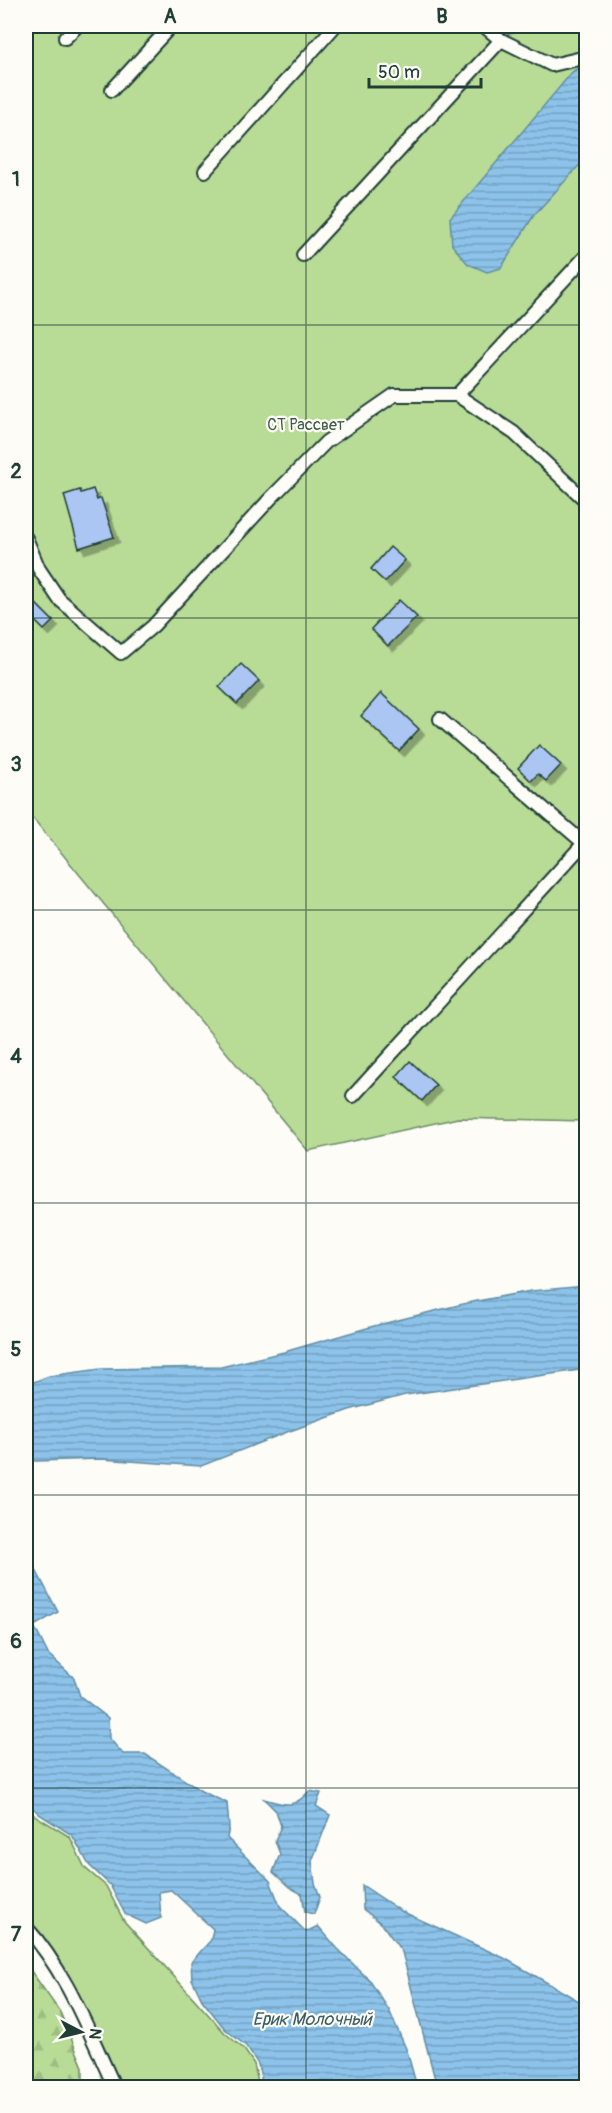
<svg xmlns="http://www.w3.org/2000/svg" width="612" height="2113" font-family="Pangolin,sans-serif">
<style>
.green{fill:#b8db96;stroke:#6c8c65;stroke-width:1.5}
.forest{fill:url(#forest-firs);stroke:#6c8c65;stroke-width:1.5}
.water{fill:url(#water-rules);stroke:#618da1;stroke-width:1.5}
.building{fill:#abc6f3;stroke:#1f3d34;stroke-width:1.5;filter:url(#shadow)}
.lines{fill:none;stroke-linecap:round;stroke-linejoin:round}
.street-casing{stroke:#1f3d34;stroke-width:16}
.street{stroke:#fdfcf7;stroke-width:12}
.grid{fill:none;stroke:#1f3d34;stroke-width:1.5;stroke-opacity:0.55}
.labels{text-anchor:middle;stroke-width:4.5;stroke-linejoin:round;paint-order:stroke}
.park-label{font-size:16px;fill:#3e5d48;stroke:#fdfcf7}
.water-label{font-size:18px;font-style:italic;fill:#3a5e62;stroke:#fdfcf7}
.neatline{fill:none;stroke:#1f3d34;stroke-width:2}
.grid-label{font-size:20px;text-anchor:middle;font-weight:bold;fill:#1f3d34}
</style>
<defs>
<pattern id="forest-firs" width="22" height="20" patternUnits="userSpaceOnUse" patternTransform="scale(1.5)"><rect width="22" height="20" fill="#b8db96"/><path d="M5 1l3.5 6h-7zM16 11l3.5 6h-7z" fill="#9ebd82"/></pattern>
<pattern id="water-rules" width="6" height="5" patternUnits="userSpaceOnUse" patternTransform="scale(1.5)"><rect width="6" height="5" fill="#8dc3ea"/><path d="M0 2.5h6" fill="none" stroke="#73a0be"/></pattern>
<filter id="shadow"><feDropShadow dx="5.5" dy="5.5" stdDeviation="0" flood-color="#0004"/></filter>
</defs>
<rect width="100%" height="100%" fill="#fdfcf7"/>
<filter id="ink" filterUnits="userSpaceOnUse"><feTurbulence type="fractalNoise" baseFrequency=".0167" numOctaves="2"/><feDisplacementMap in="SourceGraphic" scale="12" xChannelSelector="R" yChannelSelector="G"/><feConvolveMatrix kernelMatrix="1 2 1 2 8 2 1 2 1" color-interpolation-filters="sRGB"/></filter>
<g filter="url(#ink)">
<path class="green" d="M26 26H478L493 38 542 26H586V1121L458 1118 308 1151 26 810Z
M26 1807 31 1813 70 1837 85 1868 106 1886 124 1921 225 2033 244 2049 254 2064 259 2087H117L71 1990 26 1925Z"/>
<path class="forest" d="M26 1964 60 2012 83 2067V2087H26Z"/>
<path class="water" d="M583 65 586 68V158L534 215 501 268 487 272 468 264 452 245 450 218 573 71Z
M586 1286V1369L405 1395 349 1410 287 1432 201 1466 101 1459 36 1461 26 1460V1385L49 1376 101 1369 221 1367 284 1352 374 1326 467 1303 531 1291Z
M26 1551 58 1612 34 1626 48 1654 74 1678 80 1696 108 1718 109 1738 123 1754H145L201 1791 227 1803 229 1827 227 1838 270 1881 280 1906 306 1932 318 1926 337 1948 370 1981 389 2010 407 2051 417 2087H263L258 2064 246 2046 225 2029 202 2000 192 1979 191 1962 211 1940 213 1929 171 1890 159 1892 161 1918 146 1924 125 1914 110 1885 89 1865 72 1835 39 1814 26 1801Z
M309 1791 321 1793 316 1806 330 1815 312 1861 315 1883 320 1897 314 1914 305 1912 302 1894 289 1887 273 1872 280 1854 275 1841 281 1826 276 1811 264 1799C285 1805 294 1809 309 1791Z
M362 1885 401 1911 504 1958 586 2005V2087H437L402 1952 382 1924 363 1909Z"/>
<path class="building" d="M93 489 97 500 101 498 114 537 79 548 64 495 80 490 81 493Z
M390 547 405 560 385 582 371 569Z
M26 594 53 621 44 630 26 612Z
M399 600 417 617 388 646 371 629Z
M241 664 259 681 237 704 219 687Z
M381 693 419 729 399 751 361 716Z
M539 745 561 765 546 781 538 774 531 781 518 768Z
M410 1061 436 1085 422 1101 396 1077Z"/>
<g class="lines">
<g class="street-casing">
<path id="street" d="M484 26 501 40 552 65 586 57
M65 38 77 26
M112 90 171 26
M205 171 335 26
M303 255 501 40
M457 395 586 256
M26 538 39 569 59 599 121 653 153 626 271 498 326 442 394 395H457L514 433 586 501
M440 719 586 845
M353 1096 586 841
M26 1927C67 1972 89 2033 115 2088"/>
</g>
<use href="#street" class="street"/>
</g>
</g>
<path class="grid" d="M306 26V2088M26 325H586M26 618H586M26 910H586M26 1203H586M26 1495H586M26 1788H586"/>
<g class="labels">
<g class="park-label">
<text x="306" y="430">СТ Рассвет</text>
</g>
<g class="water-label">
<text x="312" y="2025">Ерик Молочный</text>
</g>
</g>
<rect width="612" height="2113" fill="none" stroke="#fdfcf7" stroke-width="66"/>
<g transform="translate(81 2032) rotate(97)" stroke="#fdfcf7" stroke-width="4.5" paint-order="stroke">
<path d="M0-4.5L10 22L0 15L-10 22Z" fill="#1f3d34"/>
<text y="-9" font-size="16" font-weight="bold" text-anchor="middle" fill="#1f3d34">N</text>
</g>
<path d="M369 78v9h112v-9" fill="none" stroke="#1f3d34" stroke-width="3"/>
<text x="378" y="78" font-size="18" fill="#1f3d34" stroke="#fdfcf7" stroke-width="4.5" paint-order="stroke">50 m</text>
<rect x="33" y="33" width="546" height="2047" class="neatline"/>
<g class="grid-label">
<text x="170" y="23">A</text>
<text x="442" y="23">B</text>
<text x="16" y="186">1</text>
<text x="16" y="478">2</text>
<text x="16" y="771">3</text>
<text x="16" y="1063">4</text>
<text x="16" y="1356">5</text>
<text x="16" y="1648">6</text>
<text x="16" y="1941">7</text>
</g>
</svg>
